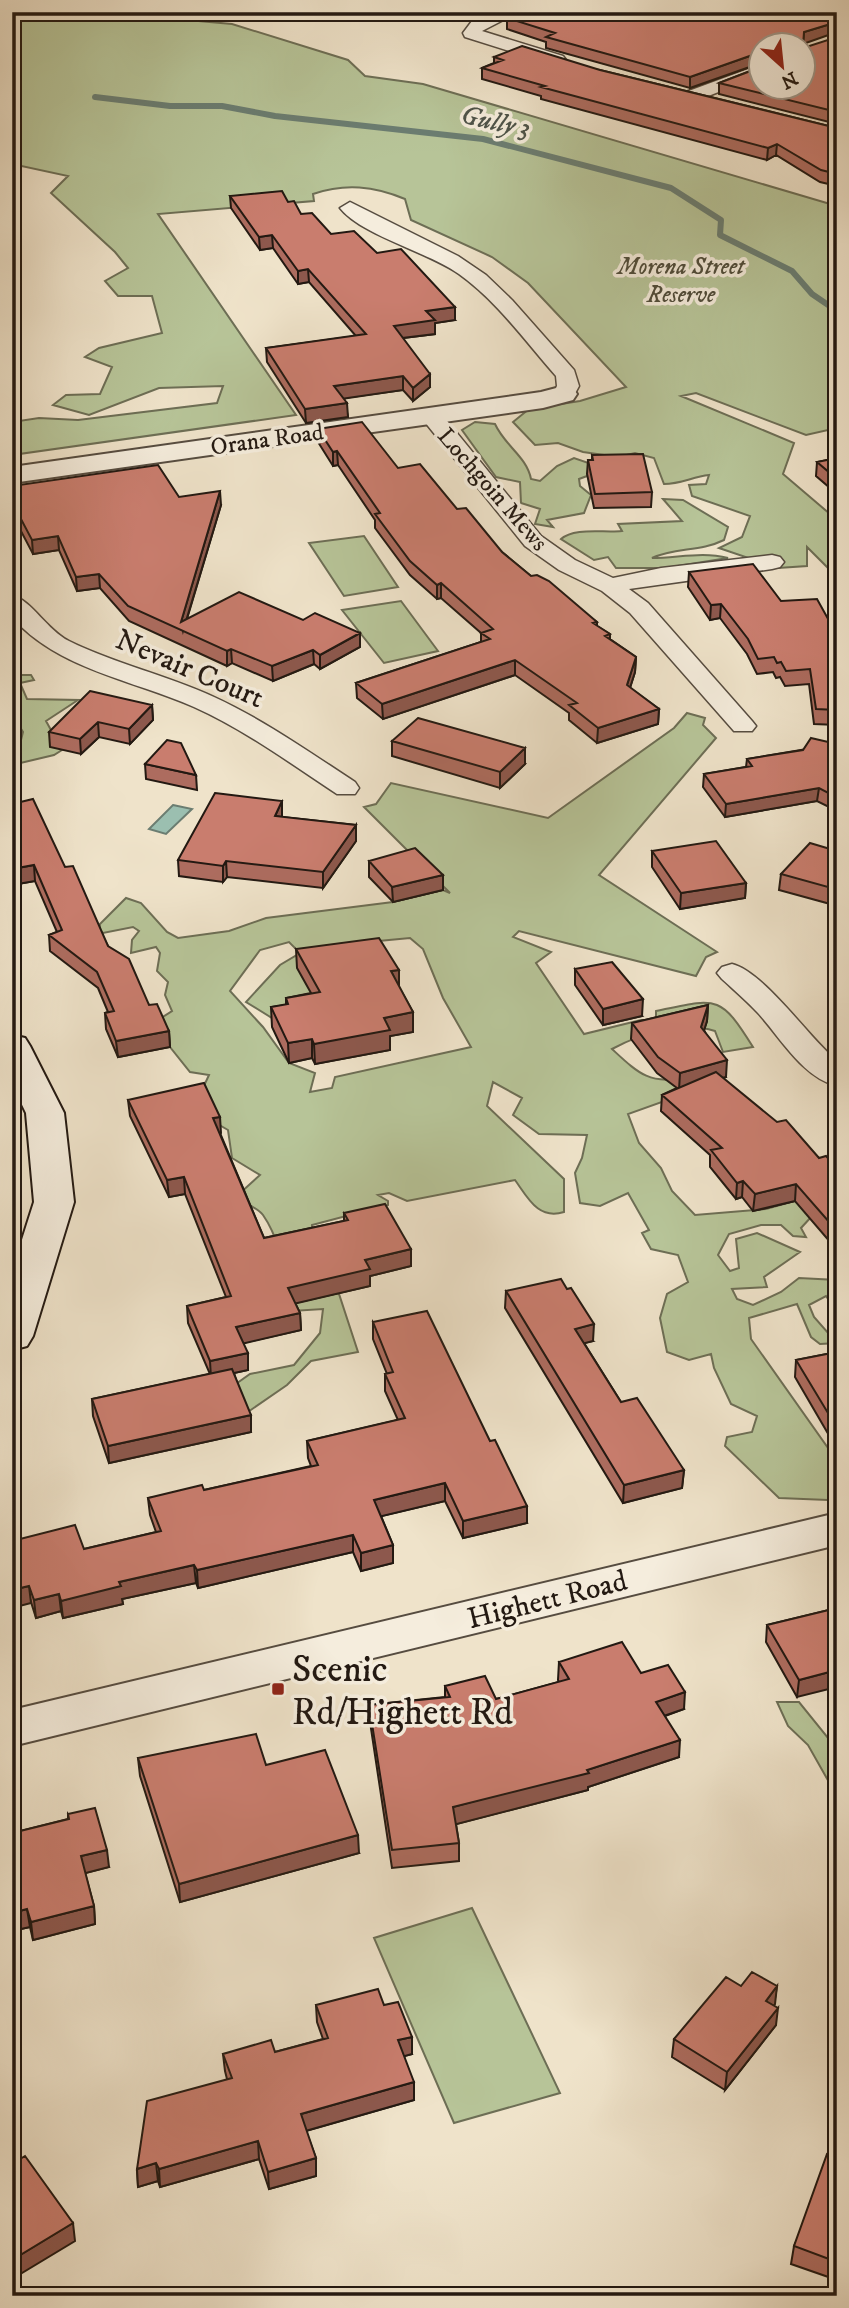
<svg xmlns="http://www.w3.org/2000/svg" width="849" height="2308" font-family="'IM FELL DW Pica',serif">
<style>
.green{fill:#b7c498;stroke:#6d6e55;stroke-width:2;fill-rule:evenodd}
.water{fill:#9bbfb0;stroke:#6b7d71;stroke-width:2}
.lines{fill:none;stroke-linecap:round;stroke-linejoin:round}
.stream{stroke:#6b7d71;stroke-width:6}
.service-casing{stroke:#564c40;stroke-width:3}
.minor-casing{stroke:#564c40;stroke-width:3}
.tertiary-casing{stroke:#564c40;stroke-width:4}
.secondary-casing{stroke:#231912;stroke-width:4}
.service{fill:#f5eddd;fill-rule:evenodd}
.minor{fill:#f5eddd;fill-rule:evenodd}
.tertiary{fill:#f5eddd;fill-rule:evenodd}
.secondary{fill:#f5eddd;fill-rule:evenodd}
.wall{fill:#ad6c5f;stroke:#231912;stroke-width:2}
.shaded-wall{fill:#8d584d;stroke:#231912;stroke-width:2}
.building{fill:#c97d6e;stroke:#231912;stroke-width:2}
.poi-dot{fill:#8f2418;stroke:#f5eddd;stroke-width:2.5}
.labels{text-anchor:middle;stroke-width:7;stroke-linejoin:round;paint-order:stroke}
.far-park-label{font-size:24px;font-style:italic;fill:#4f4c3a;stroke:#f5eddd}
.far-street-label{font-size:24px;fill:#231912;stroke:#f5eddd}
.far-water-label{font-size:26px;font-style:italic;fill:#4d5349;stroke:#f5eddd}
.street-label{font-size:30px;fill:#231912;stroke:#f5eddd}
.near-poi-label{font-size:37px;fill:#231912;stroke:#f5eddd;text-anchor:start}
</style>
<rect width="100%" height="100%" fill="#efe3ca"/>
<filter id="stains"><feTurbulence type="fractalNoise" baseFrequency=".00286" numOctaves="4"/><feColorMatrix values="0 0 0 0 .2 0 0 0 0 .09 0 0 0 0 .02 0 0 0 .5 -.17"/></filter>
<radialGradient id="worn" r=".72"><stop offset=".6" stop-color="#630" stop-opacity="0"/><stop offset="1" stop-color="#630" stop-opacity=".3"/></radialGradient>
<path class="green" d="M12 12H97L232 24 348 60 365 76 423 84 837 206V428L806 435 696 393 681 396 794 443 783 474 837 520V577L807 547V566L778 568 719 548 742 537 750 516 692 496 689 485 706 484 709 475C692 477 681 484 664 484L654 458 635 453 618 457 583 452 558 443 535 445 513 422 529 409 580 401 626 387 528 283 492 257 411 220 405 199C374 186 345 183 313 194L314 201 158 214 296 415 12 455V422L39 418 78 420 217 403 223 386 159 388 89 415 53 405 66 395 100 394 112 367 85 357 99 348 162 333 152 296H118L105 281 128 268 115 252 51 193 68 176 12 164Z
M475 422 495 424C505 446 527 457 531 479L540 481 557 466 574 458 606 469 579 479 580 486 591 495 584 513 547 520 553 527 535 524 540 509 521 503 520 482 496 477 462 430Z
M663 499 683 500 728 527 724 540C700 552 675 547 652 558 678 558 702 551 728 558L665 568H616L608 557 594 560 561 539C574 527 604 533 622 531L618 524 682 521Z
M364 536 398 587 344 596 309 543Z
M401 601 438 651 384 663 342 610Z
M12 675H31L34 680 20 683 27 699 78 700 46 721 62 750 54 755 12 765V754L18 752 23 732 12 715Z
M687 713 705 718 703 725 716 738 599 875 717 952 706 957 696 976 519 931 513 937 551 952 536 963 584 1034 641 1020H656V1011C717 998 720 994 753 1047L723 1052 715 1031C682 1020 642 1033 612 1049 637 1072 650 1086 685 1077L701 1088 628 1114 639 1143 661 1168 672 1191 695 1215 766 1209 837 1189 801 1228 806 1237 793 1236 781 1225H761L729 1234 718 1255 730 1271 739 1268 736 1239 757 1233 800 1252 764 1277 767 1287 732 1289 737 1299 753 1305 781 1292 799 1278 837 1280V1312L826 1296 809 1305 814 1317 837 1343 820 1344 811 1337 797 1304 749 1318 751 1339 833 1455H837V1497L828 1500 779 1498 725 1446 727 1437 752 1432 757 1416 731 1404 714 1368 711 1354 689 1360 667 1352 660 1318 667 1294 688 1282 678 1255 651 1249 642 1233 649 1230 628 1193 600 1206 580 1203 575 1173 582 1158 587 1135 539 1134 513 1115 522 1098 493 1082 487 1106 564 1179V1212C538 1220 528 1198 515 1180L407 1201 389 1193 378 1195 388 1201V1205L312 1225 313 1244 339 1294 358 1352 311 1361 287 1385 245 1414 233 1386 250 1374 294 1365 320 1333 323 1309 292 1311C285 1279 282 1242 263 1215 256 1206 243 1205 239 1194L260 1175 232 1158 228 1130 216 1123 202 1090 209 1075 190 1072 170 1047 158 1020 172 1011 165 995 168 982 157 971 160 953 156 947 131 953 132 940 139 931 133 927 103 933 99 930 100 924 126 898 141 903 167 932 178 938 229 931 266 918 393 902 443 890 450 893 364 807 376 804 391 783 548 818 674 728ZM410 938 423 949 443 998 471 1047 335 1077 332 1088 310 1092 315 1073 289 1063 263 1027 230 991 260 950 289 942 300 953 280 965 246 1002 272 1018 313 997 368 942Z
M777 1702H799L837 1749V1791H834L808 1745 788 1726Z
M472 1908 560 2093 454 2123 374 1938Z"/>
<path class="water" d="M173 805 192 809 166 834 149 829Z"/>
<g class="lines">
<path class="stream" d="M95 97 170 106H222L275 116 483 139 671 188 721 220 720 235 792 271 812 294 837 311"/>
<g class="service-casing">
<path id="service" d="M202 12H210L212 16 205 18Z"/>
</g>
<g class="minor-casing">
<path id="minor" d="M496 12H519L482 31 563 56 566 60 563 64H551L465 37 463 33 472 21Z
M762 64V75L698 100 692 101 683 96 686 92Z
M350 202 458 256 486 275 512 300 574 370 579 386 572 399H556L553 394 557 386 556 376C525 341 497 301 459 274 428 252 361 235 340 208Z
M431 409 439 411 541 536 575 560 613 578 661 568 772 555 780 557 784 562 780 567 772 569 629 589 648 603 752 721 756 726 752 731H734L630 613 602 591 559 570 525 546 420 416Z
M12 595C31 600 48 631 69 641 115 664 167 675 214 697 264 720 309 752 355 782L359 788 355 794H337C290 763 245 730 194 707 133 680 57 669 12 617Z
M732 964C764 972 809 1038 837 1061V1086C803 1078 780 1037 758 1013 747 1001 734 990 722 979L717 973 722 967Z"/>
</g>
<g class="tertiary-casing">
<path id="tertiary" d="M564 386 573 388 577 394 573 400 543 408 12 483V467L541 392Z
M837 1513V1545L12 1746V1710Z"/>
</g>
<g class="secondary-casing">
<path id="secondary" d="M12 1035 25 1038 30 1046 64 1113 74 1202 33 1336 27 1346 12 1350V1271L34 1202 26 1113 12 1084Z"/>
</g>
<use href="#service" class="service"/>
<use href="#minor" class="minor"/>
<use href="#tertiary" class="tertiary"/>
<use href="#secondary" class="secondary"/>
</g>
<path class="wall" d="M507 18 761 46V63L690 88 546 48V42L507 29Z
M837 37V124L719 94V83Z
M494 57 600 70 837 128V186L820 182 776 155 767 160 541 99V96L482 79V68L494 63Z
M230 196 288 202 301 214 331 234 377 253 455 320 435 323V334L403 338 430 387 413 401 403 390 344 398 348 417 306 423 267 362 266 348 356 336 309 282 298 284 273 248 260 250 231 208Z
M318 429 398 468 457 509 502 552 531 576 597 622V626L610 634V639L636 657 635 672 630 688 659 709 658 724 597 743 569 720V713L515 675 383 719 357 698 356 683 481 642V633L441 598 437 599 410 575 375 528V520L338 465 333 466 318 442Z
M592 455 652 492 651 507 594 508 587 474 588 460H592Z
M837 458V494L816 476 817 462Z
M12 486 179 497 221 505 187 619 303 620 360 633V647L320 669 314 664 273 681 232 663 227 666 129 621 100 588 77 591 59 550 33 554 12 514Z
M689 572 781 601 837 635V725L814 724 809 684 785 686 780 677 776 678 773 672 757 674 747 654 720 618 710 620 688 587Z
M152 705 153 720 130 744 99 737 81 754 50 747 49 732Z
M392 741 525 764 500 788 392 756Z
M837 744V808L833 809 817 801 725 817 703 787 704 774 746 767 747 759Z
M145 764 196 775 197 790 146 779Z
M282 801V817L356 825V841L323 888 227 877 223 882 179 876 178 860Z
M12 804 65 867 108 946 149 1005 169 1031 170 1047 118 1057 106 1029 105 1013 108 1012 98 988 50 951 49 935 57 932 35 881 12 885Z
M652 851 746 883 745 898 680 909 652 867Z
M837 851V901L834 905 779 890 781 874Z
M369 861 443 875V890L393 902 369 877Z
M296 949 399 987 413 1012V1032L390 1036V1050L315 1064 312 1058 289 1063 272 1027 271 1007 286 1005V998L311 993 297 968Z
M575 969 642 1016 603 1025 575 985Z
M708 1005 707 1021 704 1030 726 1077 722 1078 819 1158 837 1168V1250L795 1201 753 1211 742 1197 736 1199 710 1167V1155L661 1111 662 1095 677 1088 657 1073 631 1039 632 1023Z
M128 1100 220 1117V1133L264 1238 344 1221V1213L411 1249V1266L370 1276V1286L295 1303 300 1313 301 1330 243 1343 248 1370 234 1373 251 1432 109 1463 93 1416 92 1399 210 1374 188 1323 187 1306 226 1297 185 1194 169 1197 130 1116Z
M506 1291 593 1341 584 1343 621 1402 684 1470 682 1488 623 1503 505 1308Z
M373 1322 527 1523 463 1538 445 1501 381 1516 393 1545V1563L361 1571 353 1552 198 1588 196 1583 122 1599 123 1604 63 1618 61 1611 36 1618 12 1541 84 1549 156 1532 150 1515 148 1498 204 1490 311 1466 308 1458 307 1441 398 1420 385 1391V1374H387L373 1339Z
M837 1352V1449L795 1377 796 1360Z
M837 1608 797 1697 766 1642 767 1625Z
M559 1662 641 1673 684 1709 665 1716 679 1757 588 1787V1790L456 1824 459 1843V1861L392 1868 370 1722 369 1705 445 1697V1686L496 1699 559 1682 558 1680Z
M138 1758 266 1765 359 1853 180 1902 140 1776Z
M68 1814 109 1867 85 1873 94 1906 95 1924 33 1940 30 1927 12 1931V1833L68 1819Z
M741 1986H777L774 2005 776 2025 725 2090 672 2057 674 2039Z
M316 2005H384L412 2054 404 2056 414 2100 306 2131 316 2158V2176L269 2189 259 2159 160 2187 158 2181 138 2187 137 2169 227 2079 225 2071 223 2054 275 2052 323 2039 317 2022Z
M837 2157V2280L791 2264 794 2246Z"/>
<path class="shaded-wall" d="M837 22V32L803 44 804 32Z
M761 52V63L690 88V77Z
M777 144 776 155 767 160 768 148Z
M272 235 273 248 260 250 259 237Z
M308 269 309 282 298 284V271Z
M455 307V320L435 323V334L394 339V326L426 311Z
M430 374V387L413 401V388Z
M403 376V390L334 400V386Z
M347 403 348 417 306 423 305 409Z
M337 451 338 465 333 466V452Z
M220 491 221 505 183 631 181 622Z
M58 536 59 550 33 554 32 540Z
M99 574 100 588 77 591 76 577Z
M441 583V598L437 599V585Z
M721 604 720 618 710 620 711 605Z
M360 633V647L320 669V655Z
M231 649 232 663 227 666V651Z
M313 650 314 664 273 681 272 666Z
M636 657 635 672 626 700 627 685Z
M515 660V675L383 719 382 704Z
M152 705 153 720 130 744 129 729Z
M659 709 658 724 597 743 598 728Z
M98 722 99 737 81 754 80 739Z
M525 748V764L500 788V772Z
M819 788 817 801 725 817 726 804Z
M837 795V808L833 809 834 796Z
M282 801V817L275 816Z
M356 825V841L323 888V872Z
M226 861 227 877 223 882V866Z
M34 865 35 881 12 885V869Z
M443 875V890L393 902 392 887Z
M746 883 745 898 680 909 681 893Z
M837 887V901L834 905 835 889Z
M399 970V989L391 971Z
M643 999 642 1016 603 1025V1009Z
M708 1005 707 1021 700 1043 701 1027Z
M413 1012V1032L390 1036V1050L315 1064 314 1044 384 1018Z
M169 1031 170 1047 118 1057 116 1041Z
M312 1039V1058L289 1063 288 1043Z
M727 1060 726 1077 679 1090 680 1073Z
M220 1117 221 1133 214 1134 213 1118Z
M184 1177 185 1194 169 1197 167 1180Z
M743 1181 742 1197 736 1199 737 1183Z
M796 1184 795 1201 753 1211 755 1194Z
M411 1249V1266L370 1276V1286L289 1305 288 1288 365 1260Z
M300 1313 301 1330 237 1345 236 1327Z
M594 1324 593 1341 574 1346 575 1329Z
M248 1353V1370L211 1378 210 1361Z
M251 1415V1432L109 1463 108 1446Z
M684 1470 682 1488 623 1503 624 1485Z
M445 1483V1501L374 1518V1500Z
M527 1506V1523L463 1538V1521Z
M353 1535V1552L198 1588 197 1570Z
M393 1545V1563L361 1571V1553Z
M194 1565 196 1583 122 1599 123 1604 63 1618 61 1601 119 1582Z
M29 1586 31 1603 12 1608V1590Z
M59 1594 61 1611 36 1618 34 1600Z
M837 1670V1687L797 1697 799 1680Z
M685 1692 684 1709 655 1719 656 1702Z
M680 1740 679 1757 588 1787V1790L453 1825V1807L587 1770Z
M358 1835 359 1853 180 1902 179 1884Z
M107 1850 109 1867 82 1874 81 1856Z
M94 1906 95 1924 33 1940 31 1922Z
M27 1909 30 1927 12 1931V1913Z
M777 1986 775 2004 764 2019 766 2001Z
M778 2008 776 2025 725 2090 727 2072Z
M412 2037V2054L398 2058V2040Z
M414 2082V2100L302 2132 301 2114Z
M258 2141 259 2159 160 2187 159 2169Z
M316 2158V2176L269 2189 268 2172Z
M156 2163 158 2181 138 2187 137 2169Z
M73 2223 75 2241 12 2279V2260Z"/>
<path class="building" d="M523 12H837V22L804 32 803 46H761V52L690 77 546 37 555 33 507 18Z
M837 37V112L719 83 761 67V88H803V48Z
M522 46 600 70 837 128V174L821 170 777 144 768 148 541 87 545 86 482 68 503 60 494 57Z
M282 191 288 202 294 201 301 214 312 213 331 234 354 231 377 253 401 249 455 307 426 311 435 320 394 326 430 374 413 388 403 376 334 386 347 403 305 409 266 348 366 334 308 269 298 271 272 235 259 237 230 196Z
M362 422 398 468 420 464 457 509 466 508 502 552 531 576 537 575 549 581 597 622 593 623 610 634 605 636 636 657 627 685 659 709 598 728 569 705 577 703 515 660 382 704 356 683 490 639 481 633 493 629 441 583 437 585 410 561 375 514 380 513 337 451 333 452 318 429Z
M643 454 652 492 595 494 588 460H593L592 455Z
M837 458V479L817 462Z
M158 465 179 497 220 491 181 622 239 592 303 620 315 613 360 633 320 655 313 650 272 666 231 649 227 651 128 606 99 574 76 577 58 536 32 540 12 502V486Z
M753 564 781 601 817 599 837 635V710L816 709 810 669 786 671 781 662 777 663 774 657 758 659 748 639 721 604 711 605 689 572Z
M90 691 152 705 129 729 98 722 80 739 49 732Z
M418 718 525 748 500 772 392 741Z
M811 738 837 744V795L834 796 819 788 726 804 704 774 752 766 747 759 803 750Z
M167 740 181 743 196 775 145 764Z
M215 793 282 801 275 816 356 825 323 872 226 861 223 866 178 860Z
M33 799 65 867 73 866 108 946 129 959 149 1005 157 1004 169 1031 116 1041 105 1013 114 1011 97 972 49 935 62 930 34 865 12 869V804Z
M716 841 746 883 681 893 652 851Z
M810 843 837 851V887L835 889 781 874Z
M415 848 443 875 392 887 369 861Z
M379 938 399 970 391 971 413 1012 384 1018 390 1030 314 1044 312 1039 288 1043 271 1007 288 1004 286 998 320 992 296 949Z
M612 962 643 999 603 1009 575 969Z
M708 1005 701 1027 727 1060 680 1073 658 1057 632 1023Z
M716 1072 777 1122 786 1120 819 1158 826 1156 837 1168V1231L796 1184 755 1194 743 1181 737 1183 711 1150 722 1148 662 1095Z
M204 1083 220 1117 213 1118 264 1238 348 1220 344 1213 385 1204 411 1249 365 1260 370 1269 288 1288 300 1313 236 1327 248 1353 210 1361 187 1306 231 1296 184 1177 167 1180 128 1100Z
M561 1279 567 1289 571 1288 594 1324 575 1329 621 1402 637 1398 684 1470 624 1485 506 1291Z
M427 1311 490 1441 495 1440 527 1506 463 1521 445 1483 374 1500 393 1545 361 1553 353 1535 197 1570 194 1565 119 1582 121 1586 61 1601 59 1594 34 1600 29 1586 12 1590V1541L75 1525 84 1549 161 1531 148 1498 202 1485 204 1490 318 1465 307 1441 405 1418 385 1374 393 1372 373 1322Z
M837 1352V1428L796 1360Z
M232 1369 251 1415 108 1446 92 1399Z
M837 1608V1670L799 1680 767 1625Z
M622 1642 641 1673 668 1665 685 1692 656 1702 680 1740 587 1770 589 1773 453 1807 459 1843 392 1850 369 1705 450 1697 445 1686 485 1676 496 1699 569 1679 559 1662Z
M256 1734 266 1765 325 1750 358 1835 179 1884 138 1758Z
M95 1808 107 1850 81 1856 94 1906 31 1922 27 1909 12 1913V1833L69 1819 68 1814Z
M752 1972 777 1986 766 2001 778 2008 727 2072 674 2039 726 1977 741 1986Z
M378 1989 384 2005 398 2002 412 2037 398 2040 414 2082 301 2114 316 2158 268 2172 258 2141 159 2169 156 2163 137 2169 147 2101 232 2078 223 2054 271 2040 275 2052 328 2038 316 2005Z
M827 2154 837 2157V2262L794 2246Z
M25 2156 73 2223 12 2260V2164Z"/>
<rect class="poi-dot" x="271" y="1682" width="14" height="14" rx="3.5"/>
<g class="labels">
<g class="far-park-label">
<text x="681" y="274">Morena Street<tspan x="681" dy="28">Reserve</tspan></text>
</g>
<g class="far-street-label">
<text transform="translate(267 439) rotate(-8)" y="8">Orana Road</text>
<text transform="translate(493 489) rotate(49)" y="8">Lochgoin Mews</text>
</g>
<g class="far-water-label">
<text transform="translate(496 121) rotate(12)" y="9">Gully 3</text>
</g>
<g class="street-label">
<text transform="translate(190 668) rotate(23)" y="10">Nevair Court</text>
<text transform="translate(547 1599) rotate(-14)" y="10">Highett Road</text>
</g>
<g class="near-poi-label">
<text x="292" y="1681">Scenic<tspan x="292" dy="43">Rd/Highett Rd</tspan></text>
</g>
</g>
<rect width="849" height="2308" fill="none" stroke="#efe3ca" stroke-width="42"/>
<rect x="14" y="14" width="821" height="2280" fill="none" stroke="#231912" stroke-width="3.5"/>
<rect x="21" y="21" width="807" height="2266" fill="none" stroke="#231912" stroke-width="2"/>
<g transform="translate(782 66) rotate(153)"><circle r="33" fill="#f5eddd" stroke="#a1988c" stroke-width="2"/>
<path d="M0-5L12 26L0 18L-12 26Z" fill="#8f2418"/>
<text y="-10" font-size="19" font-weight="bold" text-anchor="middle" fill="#231912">N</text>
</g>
<rect width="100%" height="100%" filter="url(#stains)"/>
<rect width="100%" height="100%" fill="url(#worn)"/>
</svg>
